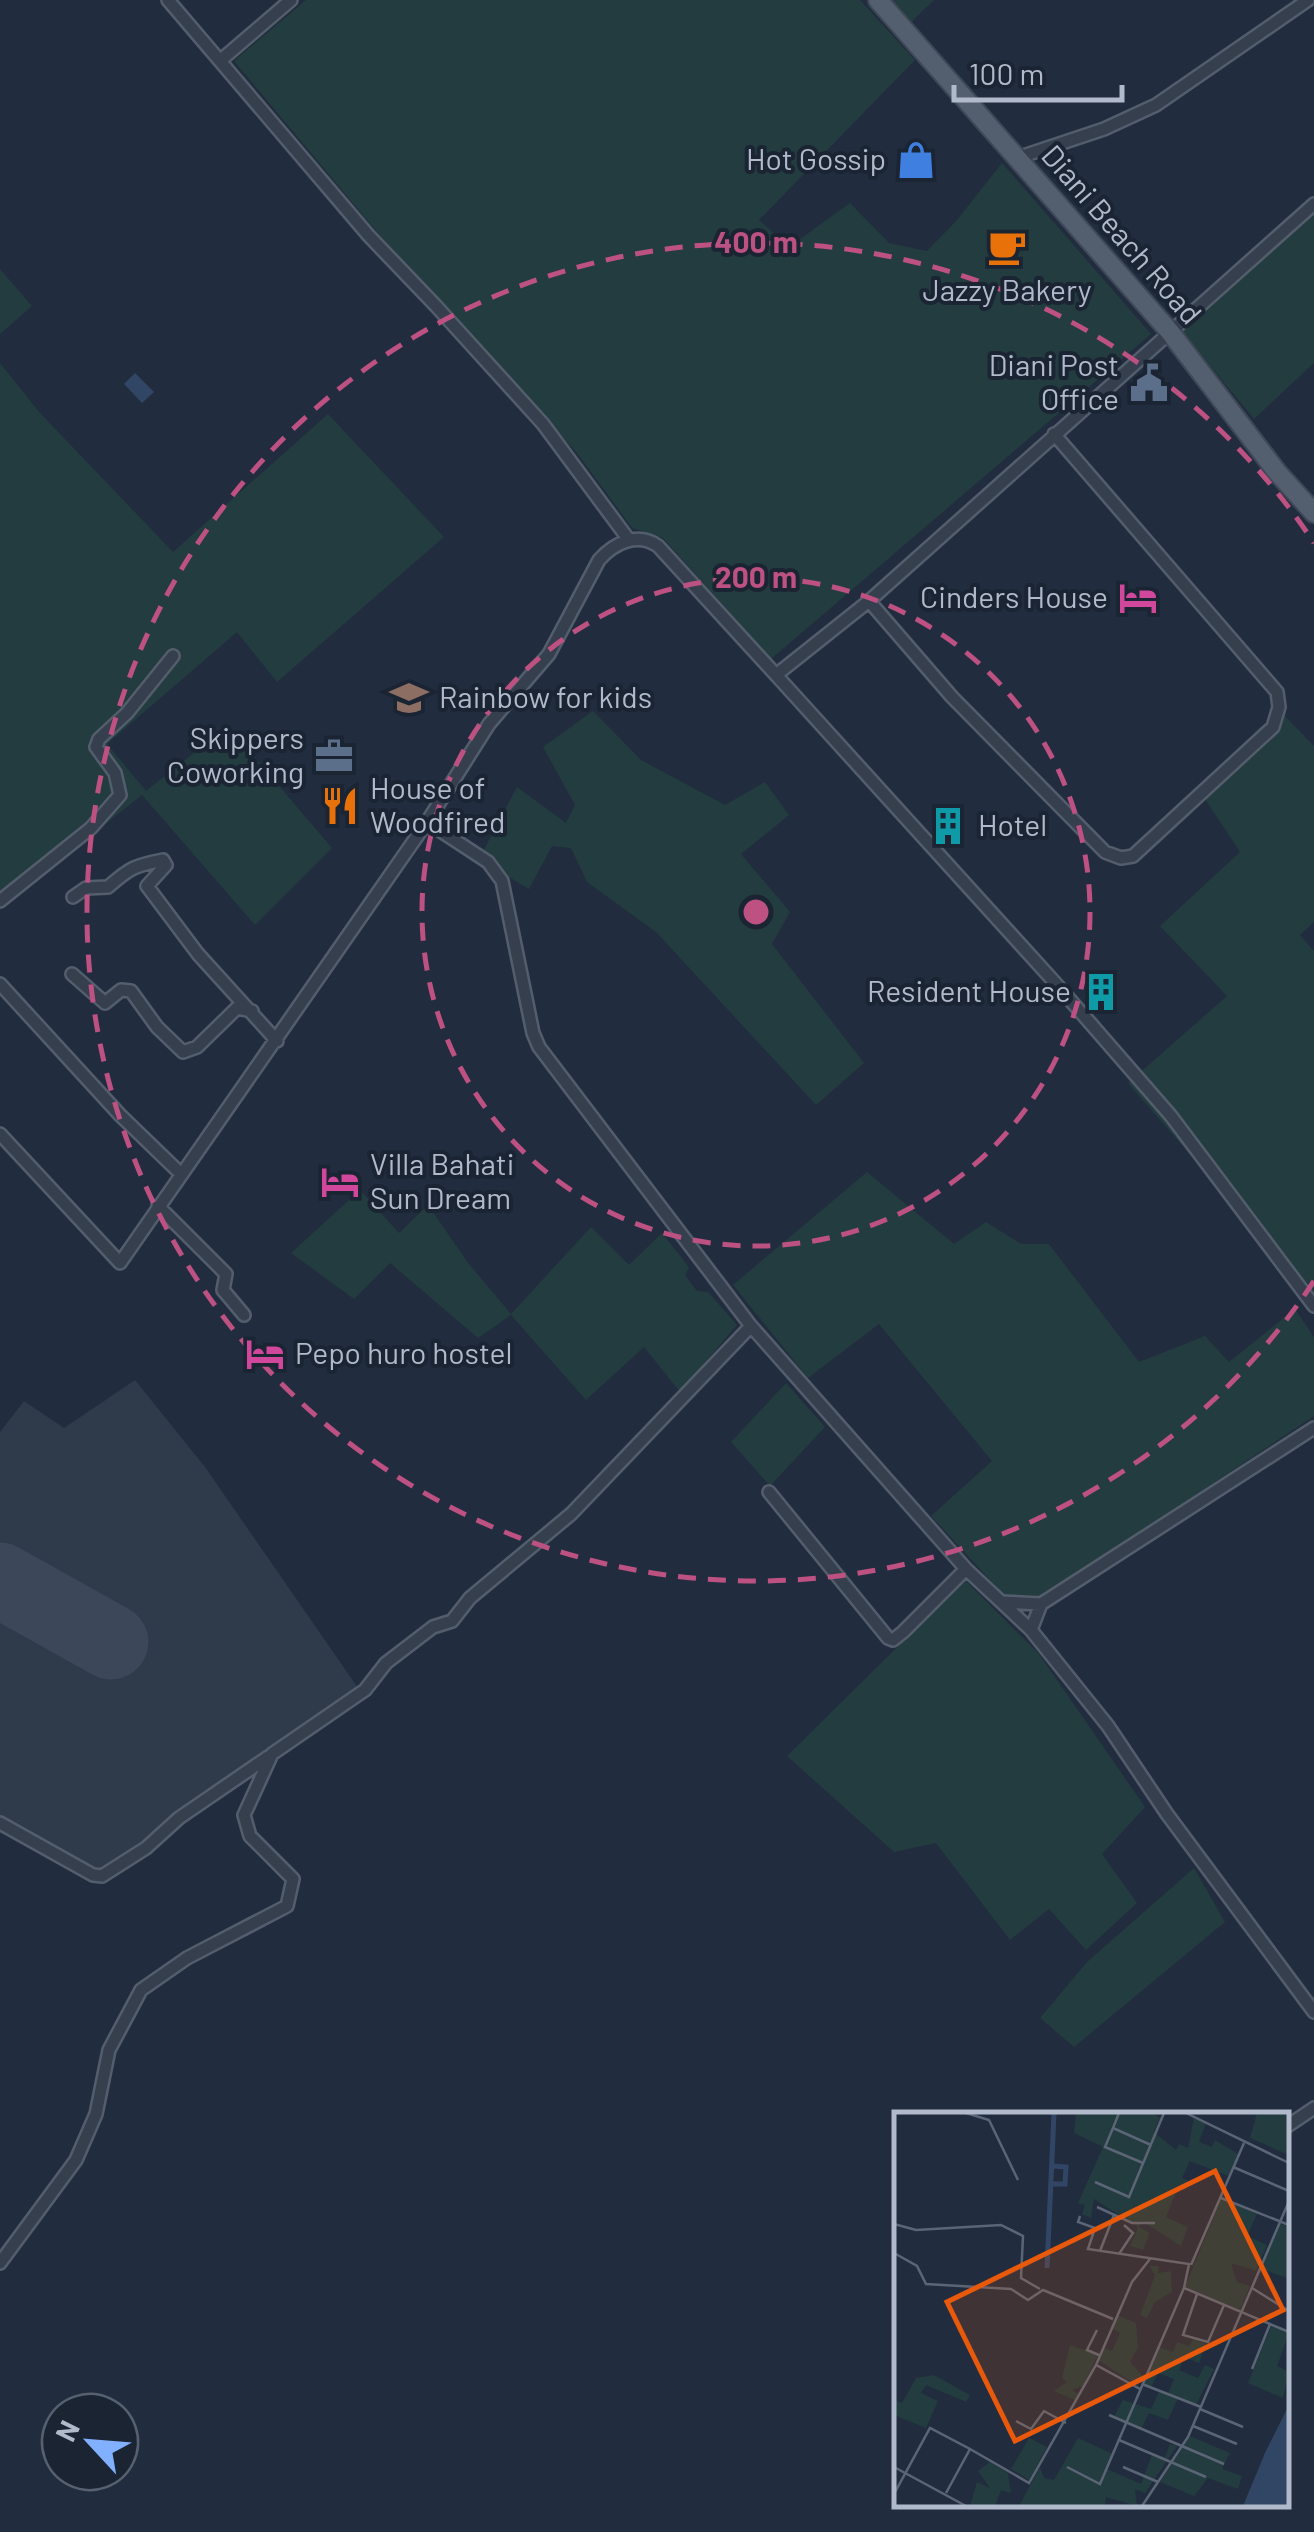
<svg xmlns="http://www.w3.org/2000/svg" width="1314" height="2532" font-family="Barlow,sans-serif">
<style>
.airport{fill:#2f3a4b}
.green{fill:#233c3f}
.water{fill:#314665}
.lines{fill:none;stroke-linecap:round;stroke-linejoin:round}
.runway{stroke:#3c485a;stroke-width:75}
.street-casing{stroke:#535d6c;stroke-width:16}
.primary-casing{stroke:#3e4857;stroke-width:22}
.street{stroke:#353f4e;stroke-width:11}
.primary{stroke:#535e6e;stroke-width:18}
.ring{fill:none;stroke:#bc5182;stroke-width:5;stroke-dasharray:18 12}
.labels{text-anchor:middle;stroke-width:8;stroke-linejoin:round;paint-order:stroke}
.poi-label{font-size:30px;fill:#b1baca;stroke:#1a2433;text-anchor:end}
.street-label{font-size:30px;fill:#b1baca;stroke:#1a2433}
.inset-river{fill:none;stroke:#314665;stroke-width:5}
.inset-road{fill:none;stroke:#5b6576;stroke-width:2.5}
.view{fill:#e8590c;fill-opacity:0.15;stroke:#e8590c;stroke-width:5}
.inset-edge{fill:none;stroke:#b1baca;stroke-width:5}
.centre{fill:#bc5182;stroke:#1a2433;stroke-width:5}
.ring-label{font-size:30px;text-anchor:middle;font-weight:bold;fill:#bc5182;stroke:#1a2433;stroke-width:8;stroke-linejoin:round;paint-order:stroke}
</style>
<rect width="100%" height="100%" fill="#212d3e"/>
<path class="airport" d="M135 1380 205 1467 358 1688 100 1872 0 1818V1432L24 1401 64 1428Z"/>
<path class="green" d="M306 0H860L915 60 759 220 789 247 850 203 889 243 927 251 957 220 1002 163 1151 334 771 659 663 538 632 528 577 453 408 269 234 61Z
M887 0H934L907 26Z
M1314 211V363L1254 419 1182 332Z
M0 269 32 306 0 334Z
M0 363 40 413 173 552 328 414 444 537 277 682 237 632 107 744 146 791 228 726 332 848 255 925 142 795 13 897 0 894Z
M593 711 641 760 725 805 765 782 789 815 741 854 790 912 772 944 864 1063 816 1105 656 932 587 882 571 848 552 846 529 889 479 859 517 787 566 823 575 805 543 747Z
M1284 715 1314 746V922L1300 935 1314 951V1297L1128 1083 1227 996 1160 926 1240 852 1201 793Z
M867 1172 954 1244 986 1222 1021 1244H1049L1139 1362 1205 1336 1229 1362 1295 1309 1314 1337V1416L1044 1596H1005L931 1516 992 1461 879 1324 808 1378 733 1285Z
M360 1190 399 1233 428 1205 469 1264 511 1314 591 1227 629 1265 662 1233 689 1267 685 1275 697 1291 708 1292 737 1325 680 1392 644 1347 586 1400 511 1315 478 1338 390 1263 354 1299 291 1253Z
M786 1383 825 1427 770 1486 731 1442Z
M965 1580 1039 1654 1145 1807 1102 1854 1137 1903 1086 1950 1049 1909 1010 1940 936 1843 894 1852 787 1756Z
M1194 1868 1225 1922 1074 2047 1040 2018 1087 1962Z"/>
<path class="water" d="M135 373 154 392 142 403 124 384Z"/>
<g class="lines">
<path class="runway" d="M0 1580 111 1642"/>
<g class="street-casing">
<path id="street" d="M168 0 369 236 436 306 543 424 629 540
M221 60 291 0
M1017 158 1104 129 1156 105 1308 0
M869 601 952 697 1105 852 1121 858 1133 856 1273 727 1279 707 1277 692 1054 434
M776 675 1058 986 1171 1116 1314 1306
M427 822 488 862 502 881 533 1033 539 1047 751 1326 966 1569 1031 1630
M73 897 86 888 108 887C130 868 133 866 163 860L166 865 147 886 198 954 277 1041
M0 901 91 828 120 795 115 773 96 747 99 739 127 713 173 656
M72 974 105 1003 121 990 131 991 157 1027 183 1052 197 1047 237 1008 252 1011
M0 984 120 1115 181 1174
M0 1134 120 1263 427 822 489 724 549 654 599 560C615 542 638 532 658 546L776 675 869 601 1314 204
M158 1206 226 1274 223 1290 244 1315
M1314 1428 1041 1604 1031 1630 1108 1726 1167 1814 1314 2012
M769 1492 888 1638 893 1640 903 1632 966 1569
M1002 1602 1041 1604
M0 1823 93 1875 102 1876 146 1848 179 1818 268 1757
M1286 2127 1314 2108
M0 2263 76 2160 96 2114 109 2050 141 1990 187 1958 287 1906 293 1879 250 1836 244 1815 272 1754 365 1690 386 1663 433 1627 452 1621 470 1598 571 1514 751 1326"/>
</g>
<g class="primary-casing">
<path id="primary" d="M878 0 1170 332 1277 472 1314 513"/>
</g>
<use href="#street" class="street"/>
<use href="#primary" class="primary"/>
</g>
<g class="ring">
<circle cx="756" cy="912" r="334"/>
<path d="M1314 1281A669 669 0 1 1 1314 543"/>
</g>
<defs>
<g id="shop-bare" transform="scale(3)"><path d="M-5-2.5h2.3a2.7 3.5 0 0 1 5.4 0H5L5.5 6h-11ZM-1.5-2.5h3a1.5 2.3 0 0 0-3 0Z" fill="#3f7fe0" stroke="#1a2433" stroke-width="2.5" paint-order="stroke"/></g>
<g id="cafe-bare" transform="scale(3)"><path d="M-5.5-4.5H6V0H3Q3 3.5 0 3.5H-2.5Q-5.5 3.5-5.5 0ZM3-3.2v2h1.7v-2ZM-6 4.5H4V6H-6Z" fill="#e8710a" stroke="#1a2433" stroke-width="2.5" paint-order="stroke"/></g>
<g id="civic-bare" transform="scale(3)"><path d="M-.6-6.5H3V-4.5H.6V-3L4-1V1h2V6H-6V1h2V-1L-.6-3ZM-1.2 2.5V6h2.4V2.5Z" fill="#5c6f8a" stroke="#1a2433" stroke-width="2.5" paint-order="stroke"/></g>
<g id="hotel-bare" transform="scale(3)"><path d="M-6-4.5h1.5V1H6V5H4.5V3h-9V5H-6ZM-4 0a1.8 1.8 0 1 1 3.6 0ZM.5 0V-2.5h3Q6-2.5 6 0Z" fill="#d1479c" stroke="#1a2433" stroke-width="2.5" paint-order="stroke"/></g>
<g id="school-bare" transform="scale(3)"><path d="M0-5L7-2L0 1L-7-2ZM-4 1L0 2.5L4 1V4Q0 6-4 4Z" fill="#8d6e63" stroke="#1a2433" stroke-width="2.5" paint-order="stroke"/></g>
<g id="office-bare" transform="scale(3)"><path d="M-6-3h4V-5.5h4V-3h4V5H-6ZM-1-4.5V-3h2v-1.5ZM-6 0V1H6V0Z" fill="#5c6f8a" stroke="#1a2433" stroke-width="2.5" paint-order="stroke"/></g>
<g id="restaurant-bare" transform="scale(3)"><path d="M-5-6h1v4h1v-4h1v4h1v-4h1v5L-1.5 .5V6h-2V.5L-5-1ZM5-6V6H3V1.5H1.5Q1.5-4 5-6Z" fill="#e8710a" stroke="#1a2433" stroke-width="2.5" paint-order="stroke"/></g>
<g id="building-bare" transform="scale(3)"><path d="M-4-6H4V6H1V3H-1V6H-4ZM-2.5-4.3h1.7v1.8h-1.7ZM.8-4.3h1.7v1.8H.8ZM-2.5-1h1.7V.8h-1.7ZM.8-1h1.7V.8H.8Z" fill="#0f9aa8" stroke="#1a2433" stroke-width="2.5" paint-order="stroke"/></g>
</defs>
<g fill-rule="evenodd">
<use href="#shop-bare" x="916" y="160"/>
<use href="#cafe-bare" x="1007" y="247"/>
<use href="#civic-bare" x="1149" y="383"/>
<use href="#hotel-bare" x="1138" y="598"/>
<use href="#school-bare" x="409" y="698"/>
<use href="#office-bare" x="334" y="756"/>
<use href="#restaurant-bare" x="340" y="806"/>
<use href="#building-bare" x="948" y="826"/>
<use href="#building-bare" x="1101" y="992"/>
<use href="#hotel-bare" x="340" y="1182"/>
<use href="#hotel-bare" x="265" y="1354"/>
</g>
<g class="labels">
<g class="poi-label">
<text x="886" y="170">Hot Gossip</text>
<text x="1007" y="301" text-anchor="middle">Jazzy Bakery</text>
<text x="1119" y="376">Diani Post<tspan x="1119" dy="34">Office</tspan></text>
<text x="1108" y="608">Cinders House</text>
<text x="439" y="708" text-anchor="start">Rainbow for kids</text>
<text x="304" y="749">Skippers<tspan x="304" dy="34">Coworking</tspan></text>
<text x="370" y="799" text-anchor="start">House of<tspan x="370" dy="34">Woodfired</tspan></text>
<text x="978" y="836" text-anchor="start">Hotel</text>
<text x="1071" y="1002">Resident House</text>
<text x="370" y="1175" text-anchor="start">Villa Bahati<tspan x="370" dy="34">Sun Dream</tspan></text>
<text x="295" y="1364" text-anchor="start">Pepo huro hostel</text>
</g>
<g class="street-label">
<text transform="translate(1121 235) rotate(49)" y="10">Diani Beach Road</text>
</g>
</g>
<g transform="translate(894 2112)">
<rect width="395" height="395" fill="#212d3e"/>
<path d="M182 1H259L266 6 260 20 282 38 285 32 294 36 300 6 312 11 305 30 318 35 321 28 344 42 334 64 296 49 288 66 295 69 291 78 284 76 272 105 294 115 287 134 248 109 245 115 256 121 249 138 236 134 244 115 200 87 197 106 188 102 191 93 184 91 209 35 180 21ZM363 1H395V43L356 26ZM327 87 363 102 353 124 373 133 362 159 337 151 343 170 356 174 346 198 291 175ZM386 112 395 115V167L366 156ZM255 154H265L264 161 277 159 278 180 261 190 253 206 246 203 261 163ZM223 203 242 211 244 235 236 250 249 264 244 274 204 248 209 236 218 239 226 221 217 216ZM377 214 395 221 383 254 395 260 389 286 354 271ZM299 227 312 232 305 251 290 245 285 258 304 266 311 253 320 257 302 293 284 286 274 308 255 301 247 317 220 305 229 288 257 297 265 280 274 282 280 267 264 261 257 275 249 272 265 235 279 240 283 230 295 234ZM176 233 204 243 189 274 178 278 185 282 181 288 160 279 173 270 168 266ZM40 263 76 283 72 290 32 273 27 281 44 289 32 316 0 303 1 288 8 291 22 266ZM296 324 336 341 328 357 348 364 344 377 314 366 300 384 266 370ZM135 326 153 335 135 368 117 357ZM184 326 219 342 213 357 247 372 258 343 271 345 276 332 283 334 251 381 241 377 243 394 212 385 211 394H125L146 355 150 366 160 368ZM96 350 114 361 117 381 107 378 101 394H76L83 370 96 376 84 359Z" fill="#233c3f"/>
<path d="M395 293V394H349L371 341Z" fill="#314665"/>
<path class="inset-river" d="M157 72H171L172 55 158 54M153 156 160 1"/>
<path class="inset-road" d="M72 1 95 8 124 68M225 1 219 16 257 33M292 1 395 51M219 16 211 35 249 51M339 55 395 79M201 70 235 85 270 1M327 86 395 113M203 95 238 111H261M186 104 184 110 201 116 194 137 295 152 290 176 395 220M0 112 22 118 107 113 129 124 127 166 146 177M206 139 220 103M0 141 23 154 32 172 117 177 134 188 149 178 219 207M225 142 239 121 230 113M297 153 350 31M358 176 395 199M303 182 289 223 314 230 330 193M203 218 193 238 205 243M202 253 238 170 256 147M358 257 376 212M248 272 307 295M306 297 349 315M215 303 330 352M122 309 137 317 150 299 172 311M299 314 343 332M225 328 312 365M76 337 135 371 202 253 246 277M0 355 72 394M173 355 206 372 290 176M229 355 264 370M0 382 36 316 76 337 52 381M248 394 294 325 395 89"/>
<path class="view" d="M321 59 389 198 121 329 53 190Z"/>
<rect width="395" height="395" class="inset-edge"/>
</g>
<circle cx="756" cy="912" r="15" class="centre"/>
<g class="ring-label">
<text x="756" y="253">400 m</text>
<text x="756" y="588">200 m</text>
</g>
<g transform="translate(90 2442) rotate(296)"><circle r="48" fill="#1a2433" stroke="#56606f" stroke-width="2.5"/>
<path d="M0-8L18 38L0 25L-18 38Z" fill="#80b0ff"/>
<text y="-15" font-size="28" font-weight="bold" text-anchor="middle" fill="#b1baca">N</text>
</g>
<path d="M954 85v15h168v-15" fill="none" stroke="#b1baca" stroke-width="5"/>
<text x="969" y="85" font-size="30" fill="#b1baca" stroke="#1a2433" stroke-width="8" paint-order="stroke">100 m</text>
</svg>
